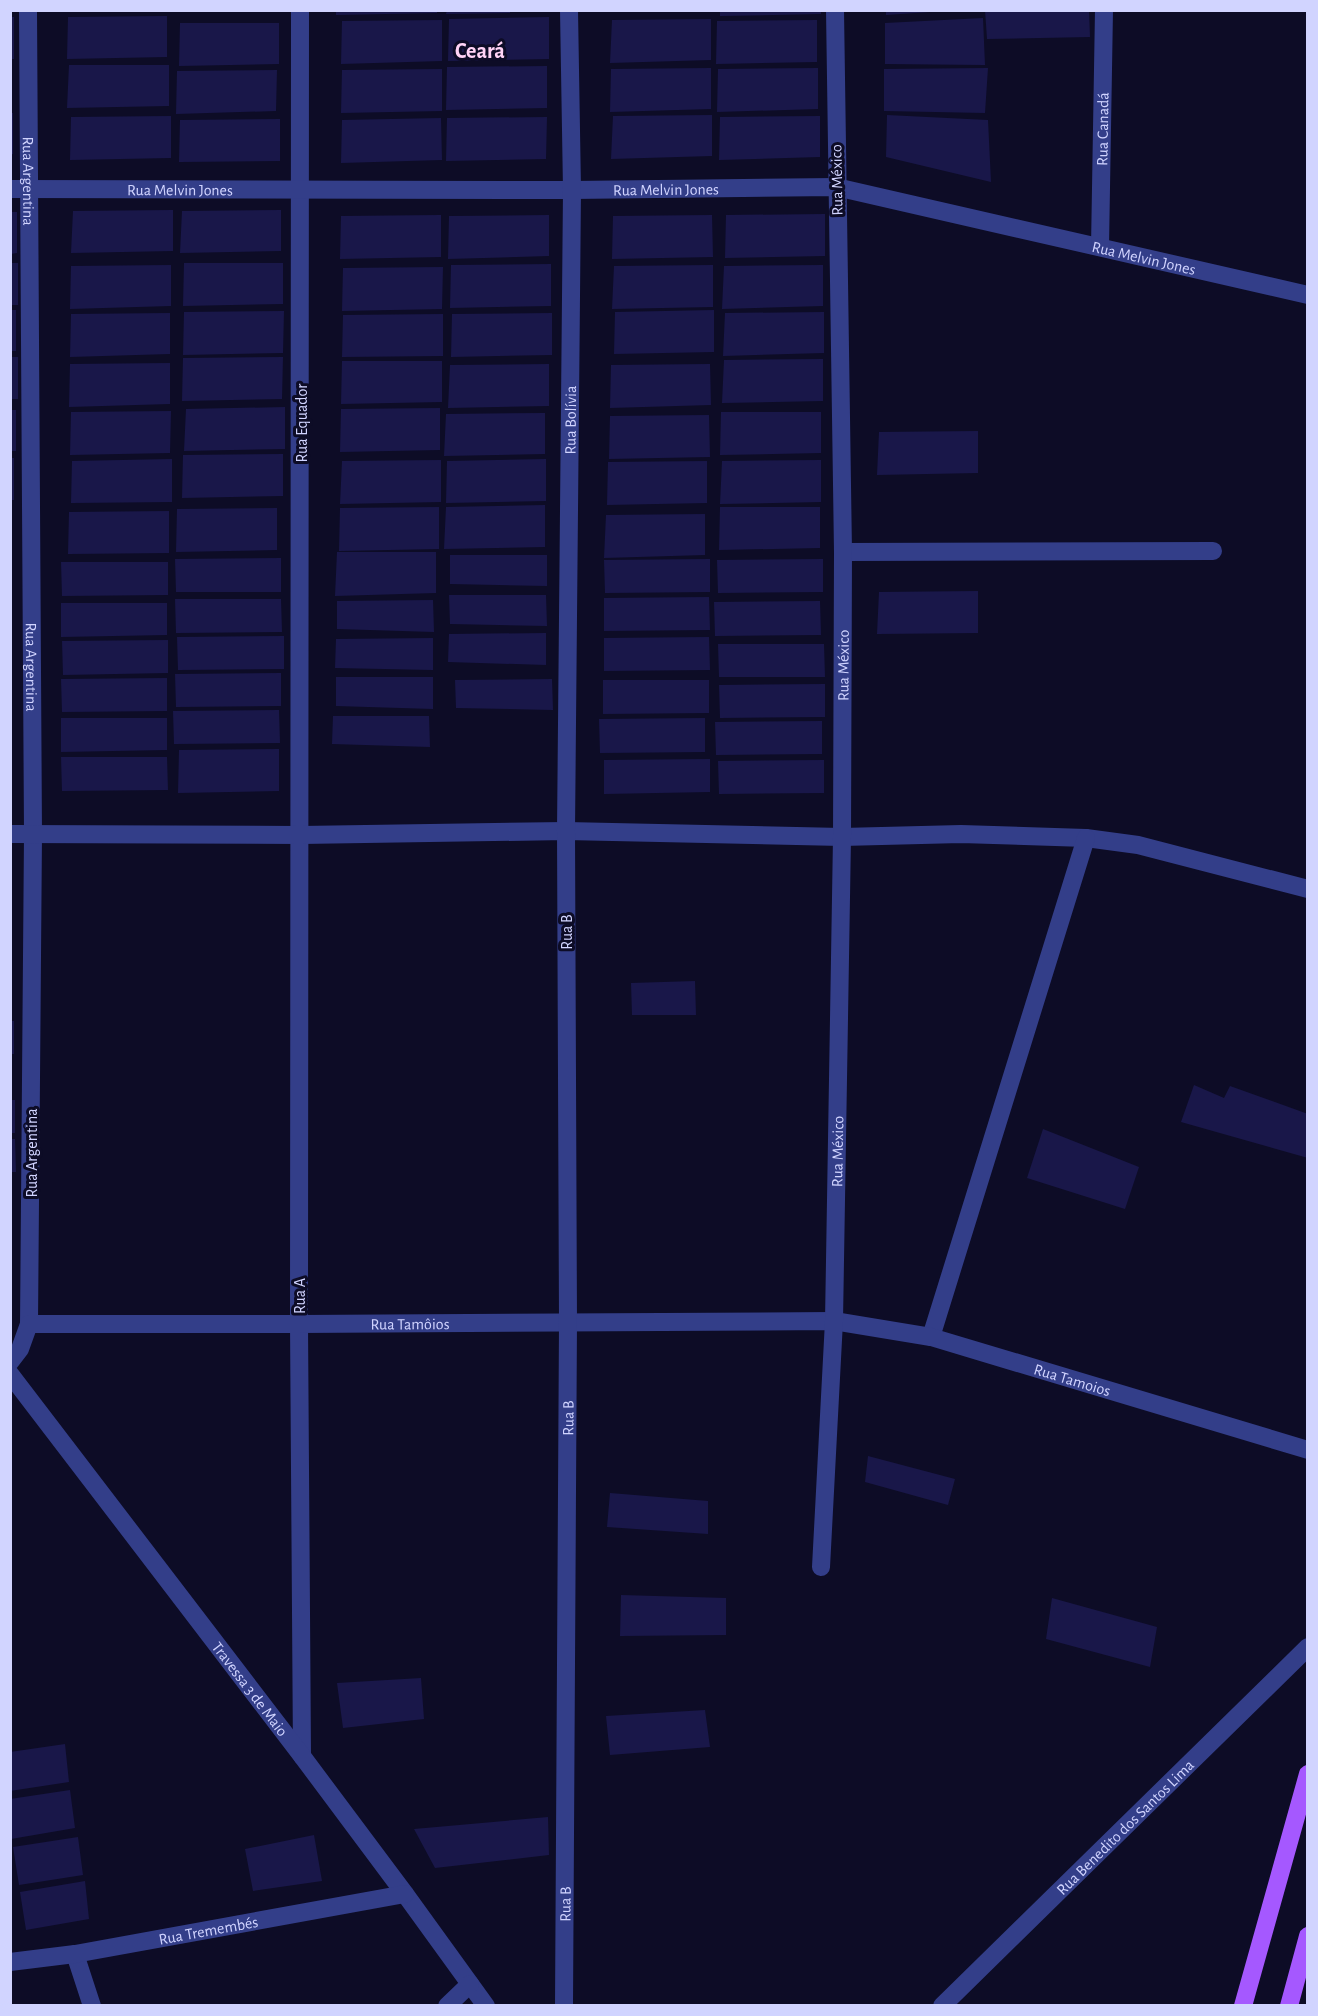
<svg xmlns="http://www.w3.org/2000/svg" width="1318" height="2016" font-family="'Alegreya Sans',sans-serif">
<style>
.building{fill:#191749}
.lines{fill:none;stroke-linecap:round;stroke-linejoin:round}
.minor{stroke:#333e89;stroke-width:18}
.major{stroke:#a558ff;stroke-width:18}
.labels{text-anchor:middle;stroke-width:6;stroke-linejoin:round;paint-order:stroke}
.street-label{font-size:16px;fill:#d1d4ff;stroke:#0d0c26}
.district-label{font-size:22px;font-weight:bold;fill:#ffd3f6;stroke:#0d0c26}
</style>
<rect width="100%" height="100%" fill="#0d0c26"/>
<path class="building" d="M336 10H437V13L336 15Z
M447 10H510V13L446 14Z
M720 10H821V14L720 16Z
M886 10H930V12L886 15Z
M985 10H1089L1090 37 987 39Z
M167 16V57L67 59 68 17Z
M10 17H14V59H10Z
M549 17V59L448 61 449 19Z
M983 18 985 65 885 64V23Z
M711 19V60L610 63 612 20Z
M442 20V61L341 64 342 21Z
M817 20V62L716 64 717 21Z
M180 23H279V64L179 66Z
M69 65H169V106L67 108Z
M547 66V108L446 110 447 67Z
M711 68V109L610 112 611 69Z
M818 68V109L717 112 718 69Z
M988 68 985 113 884 111V69Z
M442 69V111L341 113 342 70Z
M277 70 276 111 176 114 177 71Z
M10 113H13V154L10 155Z
M712 115V156L611 159 613 116Z
M887 115 988 120 991 182 886 157Z
M171 116V158L70 160 71 117Z
M820 116V157L719 160 720 117Z
M547 117 546 159 446 161 447 118Z
M441 118 442 160 341 163 342 120Z
M280 119V161L179 162 180 120Z
M173 210V251L71 253 73 211Z
M281 210V251L180 253 182 211Z
M10 212H17V253L10 254Z
M825 214V256L725 258 726 215Z
M441 215V257L340 259 341 216Z
M549 215V256L448 259 449 216Z
M712 215 713 257 612 259 613 216Z
M10 263H18V305H10Z
M184 263H283V304L183 306Z
M551 264V306L450 308 451 265Z
M171 265V306L70 309 71 266Z
M713 265V307L612 309 614 266Z
M823 265V306L722 309 724 266Z
M443 267 442 309 342 311 343 268Z
M10 310H16V351H10Z
M714 310V352L614 354 615 312Z
M284 311 283 353 183 355 184 312Z
M824 312V353L723 356 725 313Z
M170 313V354L70 357 71 314Z
M552 313V355L451 357 452 314Z
M443 314V356L342 357 343 315Z
M10 357H18V399H10Z
M283 357 282 399 182 401 183 358Z
M823 359V401L722 403 724 360Z
M342 361H442V402L341 404Z
M170 363V404L69 407 70 364Z
M549 364V406L448 408 450 365Z
M710 364 711 405 610 408 611 365Z
M285 407V449L184 451 186 409Z
M440 408V450L340 452 341 409Z
M10 410H16V451H10Z
M171 411 170 453 70 455 71 412Z
M721 412H821V453L720 455Z
M545 413V454L444 456 446 414Z
M709 415 710 457 609 459 610 416Z
M978 431V473L877 475 879 432Z
M283 454V496L182 498 183 455Z
M10 458H14V500H10Z
M172 459V502L71 503 72 461Z
M546 459V501L446 503 447 461Z
M441 460V502L340 504 342 461Z
M821 460V502L720 504 722 461Z
M707 461V503L607 505 608 462Z
M545 505V547L444 549 446 507Z
M439 507V549L339 551 340 508Z
M720 507H820V548L719 550Z
M277 508V550L176 552 177 509Z
M169 511V553L68 554 69 512Z
M705 514V555L604 558 606 515Z
M337 552H436V593L335 596Z
M450 555H547V586L450 584Z
M281 558V592H176L175 559Z
M710 559V592L605 593 604 560Z
M823 559V592L718 593 717 560Z
M61 562H168V595L62 596Z
M978 591V633L877 634 879 592Z
M449 595H546L547 626 450 624Z
M709 597 710 630 604 631V598Z
M175 599H281L282 632 176 633Z
M433 600 434 632 337 629V601Z
M820 601 821 635 715 636 714 602Z
M61 603H167V635L61 637Z
M546 633V665L448 662 449 634Z
M284 636V669L178 670 177 637Z
M709 637 710 670 604 671V638Z
M433 638V670L335 668 336 639Z
M168 640V673L63 675 62 641Z
M718 644H824L825 677H719Z
M281 673V706L176 707 175 674Z
M336 677H433V709L336 706Z
M167 678V711L62 712 61 679Z
M552 679 553 710 456 708 455 680Z
M603 680H709V713L603 714Z
M825 684V717L720 718 719 685Z
M279 710 280 743 174 744 173 711Z
M333 716H429L430 747 332 744Z
M61 718H167V750L61 752Z
M705 718V752L600 753 599 719Z
M822 721V754L716 755 715 722Z
M279 749V791L178 793 179 750Z
M61 757H167L168 790 62 791Z
M710 759V792L604 794V760Z
M824 760V793L719 794 718 761Z
M695 981 696 1015H632L631 983Z
M10 1021H14V1054H10Z
M1194 1085 1224 1098 1230 1086 1308 1114V1158L1181 1122Z
M10 1100H15V1133H10Z
M1043 1129 1139 1167 1125 1209 1027 1178Z
M10 1139H15L16 1172H10Z
M868 1456 955 1479 948 1505 865 1482Z
M610 1493 708 1501V1534L607 1527Z
M621 1595 726 1598V1635L620 1636Z
M1052 1598 1157 1627 1150 1667 1046 1639Z
M421 1678 424 1719 343 1728 337 1683Z
M705 1710 710 1747 610 1755 606 1716Z
M65 1744 69 1782 10 1791V1752Z
M70 1790 75 1828 11 1839 10 1799Z
M548 1817 549 1855 435 1868 414 1829Z
M314 1835 322 1881 253 1891 245 1849Z
M78 1837 83 1875 19 1885 13 1847Z
M85 1881 89 1919 26 1930 20 1892Z"/>
<g class="lines">
<g class="minor">
<path id="s1" d="M28 10 33 834 29 1324"/>
<path d="M300 10 299 1324 302 1756"/>
<path id="s2" d="M10 189 572 190 836 187 1308 295"/>
<path id="s3" d="M1100 247 1104 10"/>
<path d="M843 552 1213 551"/>
<path d="M10 834 301 835 566 831 842 837 961 834 1086 838 1138 845 1308 889"/>
<path d="M931 1337 1086 838"/>
<path id="s4" d="M10 1362 20 1349 29 1324H299L834 1321 931 1337 1308 1450"/>
<path id="s5" d="M10 1374 302 1756 405 1894 486 2006"/>
<path id="s6" d="M821 1567 834 1321 842 837 843 552 835 10"/>
<path d="M75 1954 92 2006"/>
<path id="s7" d="M10 1962 75 1954 405 1894"/>
<path d="M447 2006 470 1984"/>
<path id="s8" d="M564 2006 568 1322 566 831 572 190 569 10"/>
<path id="s9" d="M942 2006 1308 1647"/>
</g>
<path class="major" d="M1243 2006 1308 1774
M1289 2006 1308 1936"/>
</g>
<g class="labels">
<g class="street-label">
<text dy="6" stroke="none"><textPath href="#s3" startOffset="118">Rua Canadá</textPath></text>
<text transform="translate(836 180) rotate(-91)" y="6">Rua México</text>
<text dy="6" stroke="none"><textPath href="#s1" startOffset="171">Rua Argentina</textPath></text>
<text dy="6" stroke="none"><textPath href="#s2" startOffset="170">Rua Melvin Jones</textPath></text>
<text dy="6" stroke="none"><textPath href="#s2" startOffset="656">Rua Melvin Jones</textPath></text>
<text dy="6" stroke="none"><textPath href="#s2" startOffset="1142">Rua Melvin Jones</textPath></text>
<text dy="6" stroke="none"><textPath href="#s8" startOffset="1586">Rua Bolívia</textPath></text>
<text transform="translate(301 423) rotate(-90)" y="6">Rua Equador</text>
<text dy="6" stroke="none"><textPath href="#s6" startOffset="902">Rua México</textPath></text>
<text dy="6" stroke="none"><textPath href="#s1" startOffset="657">Rua Argentina</textPath></text>
<text transform="translate(566 932) rotate(-90)" y="6">Rua B</text>
<text dy="6" stroke="none"><textPath href="#s6" startOffset="416">Rua México</textPath></text>
<text transform="translate(31 1153) rotate(-90)" y="6">Rua Argentina</text>
<text transform="translate(299 1296) rotate(-90)" y="6">Rua A</text>
<text dy="6" stroke="none"><textPath href="#s4" startOffset="424">Rua Tamôios</textPath></text>
<text dy="6" stroke="none"><textPath href="#s4" startOffset="1094">Rua Tamoios</textPath></text>
<text dy="6" stroke="none"><textPath href="#s8" startOffset="588">Rua B</textPath></text>
<text dy="6" stroke="none"><textPath href="#s5" startOffset="396">Travessa 3 de Maio</textPath></text>
<text dy="6" stroke="none"><textPath href="#s9" startOffset="256">Rua Benedito dos Santos Lima</textPath></text>
<text dy="6" stroke="none"><textPath href="#s8" startOffset="102">Rua B</textPath></text>
<text dy="6" stroke="none"><textPath href="#s7" startOffset="201">Rua Tremembés</textPath></text>
</g>
<g class="district-label">
<text x="480" y="58">Ceará</text>
</g>
</g>
<rect width="1318" height="2016" fill="none" stroke="#d1d4ff" stroke-width="24"/>
</svg>
